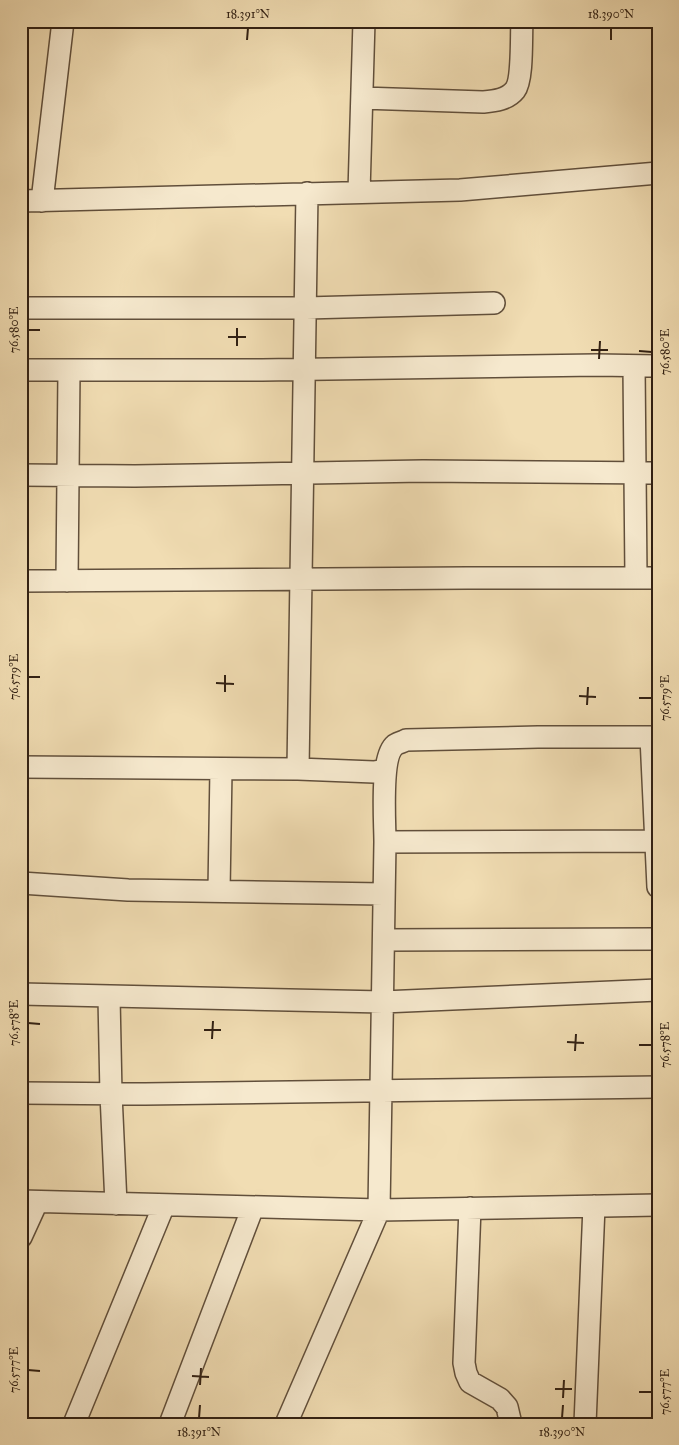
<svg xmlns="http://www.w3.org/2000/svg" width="679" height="1445" font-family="'IM FELL Great Primer',serif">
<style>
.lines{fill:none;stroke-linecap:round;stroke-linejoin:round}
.minor-casing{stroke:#614f3b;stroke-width:24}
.minor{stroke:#f6e9ce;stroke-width:21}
.ticks{fill:none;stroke:#312013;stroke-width:2}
.neatline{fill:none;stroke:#312013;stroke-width:2}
.ticks-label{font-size:12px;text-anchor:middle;fill:#312013}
</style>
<rect width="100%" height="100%" fill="#f1ddb3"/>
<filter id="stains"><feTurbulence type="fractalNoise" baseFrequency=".004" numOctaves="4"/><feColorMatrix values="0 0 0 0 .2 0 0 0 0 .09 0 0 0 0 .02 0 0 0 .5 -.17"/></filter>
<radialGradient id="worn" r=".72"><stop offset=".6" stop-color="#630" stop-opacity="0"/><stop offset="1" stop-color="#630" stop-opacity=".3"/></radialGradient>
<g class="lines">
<g class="minor-casing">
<path id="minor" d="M362 98 483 102C494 101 507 100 515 90 523 80 521 36 522 21
M359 192 364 21
M21 201 460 190 658 173
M42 201 63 21
M21 308H306L494 303
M634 366 636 578
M21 370H262L597 365 658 366
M21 475 135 476 423 471 658 473
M21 581 467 578H658
M67 581 69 370
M651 737 658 887
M21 767 298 769 374 772 385 770
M298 769 307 193
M385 842C385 822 380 757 395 745 397 743 403 742 406 740L538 737H658
M21 883 128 890 383 894
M219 891 221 769
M384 940 658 939
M21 994 383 1002 658 990
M109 997 111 1094 116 1204
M21 1093 145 1094 658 1087
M21 1201 379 1210 658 1205
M470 1208 464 1363 466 1373 470 1382 500 1399 507 1407 511 1424
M21 1237 37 1202
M74 1424 164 1205
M170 1424 253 1207
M286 1424 379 1210 385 842 658 841
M585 1424 594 1206"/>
</g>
<use href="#minor" class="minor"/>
</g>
<path class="ticks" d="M247 40 248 28M611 40V28M28 330H40M228 337H246M237 346V328M591 350H608M639 351 652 352M599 359 600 341M28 677H40M216 683 234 684M225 692V675M579 696 596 697M639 698H652M587 705 588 687M28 1023 40 1024M204 1030H221M212 1039 213 1021M567 1042 584 1043M639 1045H652M575 1051 576 1034M28 1370 40 1371M192 1376 209 1377M200 1385 201 1368M555 1389H572M639 1392H652M563 1398 564 1380M199 1418 200 1405M562 1418 563 1405"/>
<rect width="679" height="1445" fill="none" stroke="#f1ddb3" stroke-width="55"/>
<rect x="28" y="28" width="624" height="1390" class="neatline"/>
<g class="ticks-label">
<text x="248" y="18">18.391°N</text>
<text x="611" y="18">18.390°N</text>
<text transform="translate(14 330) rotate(-90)" y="4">76.580°E</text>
<text transform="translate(665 352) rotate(-90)" y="4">76.580°E</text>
<text transform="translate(14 677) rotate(-90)" y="4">76.579°E</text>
<text transform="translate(665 698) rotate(-90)" y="4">76.579°E</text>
<text transform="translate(14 1023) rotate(-90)" y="4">76.578°E</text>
<text transform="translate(665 1045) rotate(-90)" y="4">76.578°E</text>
<text transform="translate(14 1370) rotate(-90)" y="4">76.577°E</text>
<text transform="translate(665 1392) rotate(-90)" y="4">76.577°E</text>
<text x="199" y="1436">18.391°N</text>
<text x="562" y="1436">18.390°N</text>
</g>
<rect width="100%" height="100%" filter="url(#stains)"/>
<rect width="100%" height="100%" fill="url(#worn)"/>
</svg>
